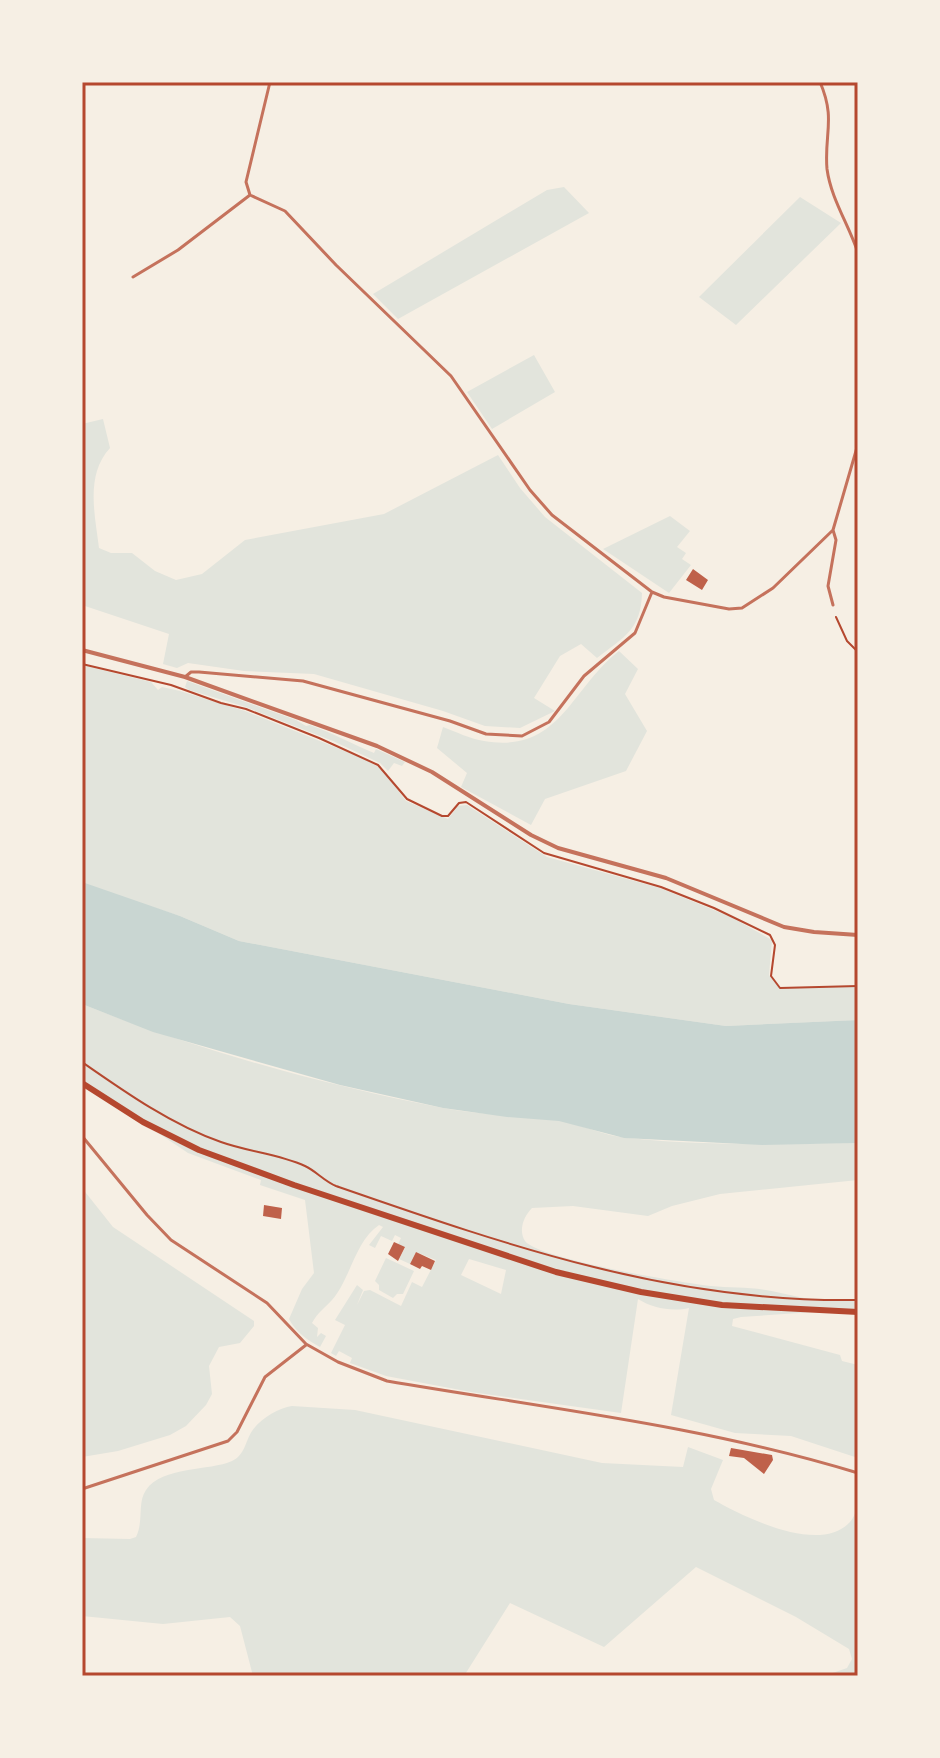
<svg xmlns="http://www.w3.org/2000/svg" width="940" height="1758" font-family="Signika,sans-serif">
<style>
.green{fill:#e2e4dc;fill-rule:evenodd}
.water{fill:#c9d6d2}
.building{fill:#bf614a}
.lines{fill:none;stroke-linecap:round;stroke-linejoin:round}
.path{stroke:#b5482f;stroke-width:2}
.minor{stroke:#c5725c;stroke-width:3}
.tertiary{stroke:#c5725c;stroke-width:4}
.primary{stroke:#b5482f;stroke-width:6}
.neatline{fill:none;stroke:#b5482f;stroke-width:3}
</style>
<rect width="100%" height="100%" fill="#f6efe4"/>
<path class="green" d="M564 187 589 213 398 319 373 294 547 190Z
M800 197 841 223 736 325 699 297Z
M534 355 555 392 492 429 467 392Z
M103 419 110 448C85 475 95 515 99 548L111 553H132L155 571 176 580 202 574 245 540 384 514 498 455 520 488 545 517 642 593C641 630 624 637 597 658L581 644 560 656 534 698 555 711 520 728 485 726 443 711 314 674 244 671 188 663 177 668 163 664 169 634 82 605V424Z
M670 516 690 531 677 547 686 553 682 559 691 565 669 593 603 549Z
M619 651 638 669 625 694 647 731 626 771 545 799 531 825 461 787 467 773 437 748 443 727C456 732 471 739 484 741 560 754 570 689 619 651Z
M82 665 151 682 158 690 162 687 180 691 245 711 362 758 382 769 406 801 448 819 458 806 467 805 547 857 660 888 731 917 772 940 769 975 780 988 858 986V1020L726 1026 569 1004 239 941 180 916 90 887 82 882Z
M187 681 296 720 306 726 310 725C333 733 352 744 374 753L376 749 405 762 402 766 394 763 388 771 380 763 333 741 246 707 189 690 185 687Z
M82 1004C194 1049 324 1085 443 1108 481 1115 519 1115 557 1120 581 1124 604 1136 628 1138 704 1146 782 1144 858 1143V1180L720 1194 672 1206 648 1216 573 1206 532 1208C524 1216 518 1230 525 1241 538 1259 683 1283 711 1286 729 1288 748 1287 766 1290 784 1293 803 1299 821 1300 833 1301 846 1300 858 1300V1309L741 1317 733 1319 732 1326 840 1355 842 1361 858 1365V1458L791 1436 735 1433 671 1415 689 1308C672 1312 652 1308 638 1299L621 1413 471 1392 386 1376 350 1363 352 1358 339 1351 336 1356 331 1353 345 1325 335 1320 357 1285 363 1290 357 1305 364 1291 370 1290 401 1306 412 1282 422 1287 436 1260 416 1252 410 1264 399 1259 405 1248 398 1244 401 1238 395 1235 392 1241 381 1236 375 1248 369 1245 383 1227 379 1225C355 1241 350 1280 332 1300 324 1309 318 1312 312 1323L318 1328 317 1337 321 1333 326 1336 320 1347C307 1340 296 1332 289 1319L302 1289 314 1273 305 1200 260 1185 261 1180 188 1153 82 1082ZM469 1259 506 1270 501 1294 461 1275Z
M82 1188 113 1227 254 1321V1326L240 1343 219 1347 209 1366 212 1394 206 1405 186 1426 170 1435 118 1451 82 1457Z
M386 1258 414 1271 403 1294H397L393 1298 379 1290V1285L375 1281Z
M292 1406 355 1410 602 1463 683 1467 688 1447 723 1460 711 1489 714 1500C744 1517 820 1555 850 1522 854 1518 856 1510 858 1505V1676H824L847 1668 852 1659 849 1649 796 1617 696 1567 604 1647 510 1603 464 1676H253L240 1626 230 1617 163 1624 82 1616V1538L130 1539 136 1537C144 1521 137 1503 146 1490 162 1466 210 1471 232 1461 245 1455 245 1442 252 1431 260 1419 278 1408 292 1406Z"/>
<path class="water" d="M82 882 180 916 239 941 569 1004 726 1026 858 1020V1143L762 1145 624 1138 559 1121 507 1117 443 1108 340 1085 153 1032 82 1004Z"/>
<path class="building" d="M693 569 708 580 702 590 686 580Z
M264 1205 282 1208 281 1219 263 1216Z
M394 1242 405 1247 398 1261 388 1254Z
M416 1252 435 1261 431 1270 422 1266 420 1269 410 1264Z
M731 1448 772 1455 773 1460 764 1474 744 1458 729 1456Z"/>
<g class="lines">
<path class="path" d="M836 617 847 641 858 652
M82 664 171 685 221 703 246 709 319 738 378 765 407 799 442 816H448L459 803 466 802 544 853 661 887 714 908 770 935 775 945 771 976 780 988 858 986
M82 1062C125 1092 172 1125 221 1142 249 1152 279 1154 305 1166 316 1171 324 1181 336 1186 509 1246 672 1303 858 1300"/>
<path class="minor" d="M820 82C836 119 824 134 827 169 831 199 849 225 858 253
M250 195 285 211 336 265 451 376 530 490 552 515 652 592 664 597 729 609 742 608 773 588 833 530 858 444
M250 195 246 182 270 82
M133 277 178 250 250 195
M833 605 828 586 836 540 833 530
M185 677 191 672H199L303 681 450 721 486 734 522 736 549 722 584 676 635 633 652 592
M82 1136 147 1215 171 1240 267 1303 306 1344 338 1362 387 1381C545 1408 705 1426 858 1473
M82 1489 228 1441 237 1432 265 1377 306 1345"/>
<path class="tertiary" d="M82 650 185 677 377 746 432 772 531 835 558 848 666 878 784 927 814 932 858 935"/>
<path class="primary" d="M82 1083 143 1122 199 1150 294 1185 556 1272 641 1292 722 1305 858 1312"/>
</g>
<rect width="940" height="1758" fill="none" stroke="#f6efe4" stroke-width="168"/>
<rect x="84" y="84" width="772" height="1590" class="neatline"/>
</svg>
